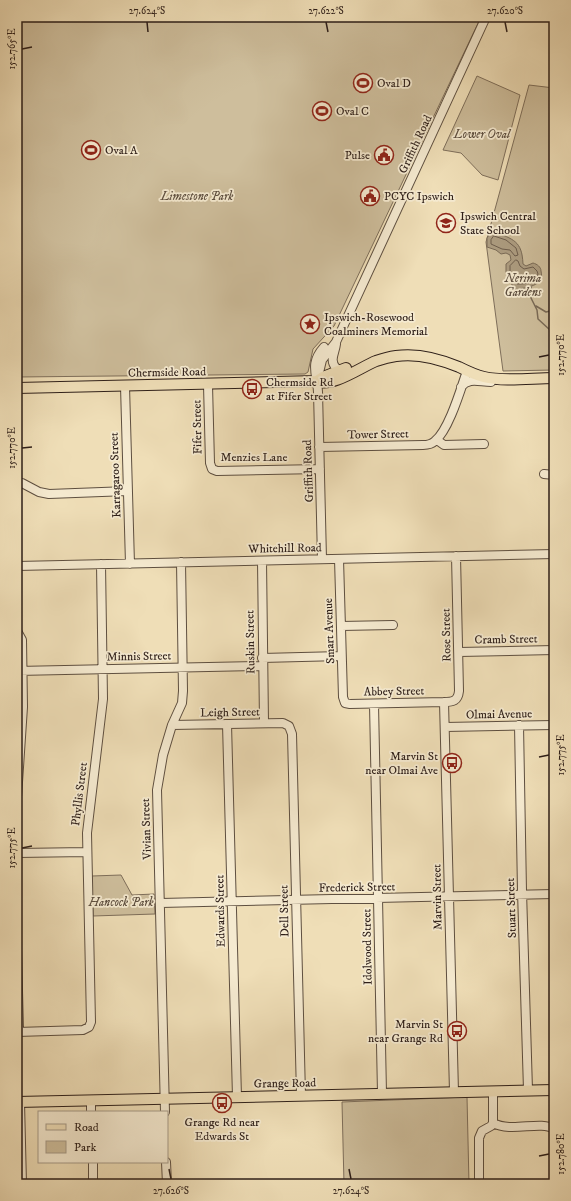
<svg xmlns="http://www.w3.org/2000/svg" width="571" height="1201" font-family="'IM FELL DW Pica',serif">
<style>
.green{fill:#cebe9c;stroke:#7e6e5a}
.water{fill:#ad9d81;stroke:#7a6b57}
.lines{fill:none;stroke-linecap:round;stroke-linejoin:round}
.shore{stroke:#6e5e4d;stroke-width:1}
.stream{stroke:#7a6b57;stroke-width:1.5}
.minor-casing{stroke:#5e4f40;stroke-width:10}
.major-casing{stroke:#2e1f19;stroke-width:12}
.minor{stroke:#f5ead0;stroke-width:8}
.major{stroke:#efdeb7;stroke-width:10}
.ticks{fill:none;stroke:#2e1f19;stroke-width:1.5}
.labels{text-anchor:middle;stroke-width:3.5;stroke-linejoin:round;paint-order:stroke}
.poi-label{font-size:12px;fill:#2e1f19;stroke:#f5ead0;text-anchor:start}
.park-label{font-size:12px;font-style:italic;fill:#5e4f40;stroke:#f5ead0}
.street-label{font-size:12px;fill:#2e1f19;stroke:#f5ead0}
.neatline{fill:none;stroke:#2e1f19;stroke-width:1.5}
.ticks-label{font-size:10px;text-anchor:middle;fill:#2e1f19}
</style>
<rect width="100%" height="100%" fill="#efdeb7"/>
<filter id="stains"><feTurbulence type="fractalNoise" baseFrequency=".005" numOctaves="4"/><feColorMatrix values="0 0 0 0 .2 0 0 0 0 .09 0 0 0 0 .02 0 0 0 .5 -.17"/></filter>
<radialGradient id="worn" r=".72"><stop offset=".6" stop-color="#630" stop-opacity="0"/><stop offset="1" stop-color="#630" stop-opacity=".3"/></radialGradient>
<path class="green" d="M17 17H481L334 326 313 349 308 372 305 374 17 377Z
M477 76 520 95 498 180 482 175 461 153 443 150Z
M529 85 554 88V370L503 371 486 242Z
M121 875 132 895 154 894 155 914 93 916 92 876Z
M467 1097 469 1184H344L342 1102Z"/>
<path class="water" d="M494 231C513 240 522 240 523 264L526 266 533 263C537 264 541 267 541 271 545 287 525 287 516 290L514 289 506 272V264L511 260 510 255 506 253 501 254 496 250 487 247V238L491 232Z"/>
<g class="lines">
<path class="shore" d="M494 236 506 240 516 248 518 255 515 256 510 250 502 249 491 244V240Z
M516 260 518 261 520 266 524 269 533 267 537 271 538 274C535 284 525 284 517 284L510 273V266Z"/>
<path class="stream" d="M531 287 532 293 531 298 537 310 538 319 550 330 554 347
M536 306 546 312 554 310"/>
<g class="minor-casing">
<path id="minor" d="M336 344C335 353 329 360 336 368L342 370
M317 381 322 360 336 342 486 17
M208 385 210 463 212 469 217 471 320 469
M125 386 130 564
M461 387C469 377 479 382 491 382
M437 440 444 445 484 444
M319 447 423 445C428 445 432 444 435 441 449 430 461 388 467 371
M544 474 554 475
M22 483 39 492 49 494 128 491
M322 559 318 392C317 373 309 364 324 347
M339 559 343 697 345 703 350 704 444 702C453 702 458 701 459 691L456 556
M262 561 264 723
M17 566 554 554
M341 626 393 625
M17 631 22 640 23 707 17 797
M459 652 554 650
M262 658 341 656
M17 671 262 666
M444 702 454 1092
M374 704 382 1093
M227 724 237 1097
M172 725 283 723 289 726 292 734 301 1095
M519 725 522 891 528 1090
M445 727 554 725
M17 853 87 852
M161 903 554 894
M17 950 19 1031
M17 1032 83 1030 89 1027 91 1022 87 833 103 699 101 564
M91 1100V1112
M20 1102 22 1184
M165 1112 157 790 163 755 172 725 182 703 183 691 181 562
M493 1123C512 1133 540 1120 554 1129
M93 1162V1184
M166 1162 167 1184
M479 1184V1138L482 1131 491 1126 493 1123V1091"/>
</g>
<g class="major-casing">
<path id="major" d="M317 381 323 377 346 368
M17 388 317 381C332 388 361 367 376 361 382 359 389 357 396 356 416 353 440 359 459 367 467 371 475 375 484 377 505 382 532 378 554 378
M17 1102 554 1090"/>
</g>
<use href="#minor" class="minor"/>
<use href="#major" class="major"/>
</g>
<path class="ticks" d="M147 22 148 32M326 22 328 32M505 22 507 32M22 49 32 47M539 357 549 355M22 448 32 447M539 757 549 755M22 848 32 846M539 1156 549 1154M169 1169 171 1179M349 1169 351 1179"/>
<defs>
<g id="stadium-ring" transform="scale(1)"><circle r="9.5" fill="#f5ead0" stroke="#8f2418" stroke-width="1.5"/><path d="M0-5a6.5 5 0 1 0 0 10a6.5 5 0 1 0 0-10ZM-3.5-1.8h7v3.6h-7Z" fill="#8f2418"/></g>
<g id="civic-ring" transform="scale(1)"><circle r="9.5" fill="#f5ead0" stroke="#8f2418" stroke-width="1.5"/><path d="M-.6-6.5H3V-4.5H.6V-3L4-1V1h2V6H-6V1h2V-1L-.6-3ZM-1.2 2.5V6h2.4V2.5Z" fill="#8f2418"/></g>
<g id="school-ring" transform="scale(1)"><circle r="9.5" fill="#f5ead0" stroke="#8f2418" stroke-width="1.5"/><path d="M0-5L7-2L0 1L-7-2ZM-4 1L0 2.5L4 1V4Q0 6-4 4Z" fill="#8f2418"/></g>
<g id="sight-ring" transform="scale(1)"><circle r="9.5" fill="#f5ead0" stroke="#8f2418" stroke-width="1.5"/><path d="M0-6L1.8-2.2L6-1.7L2.9 1.2L3.7 5.4L0 3.3L-3.7 5.4L-2.9 1.2L-6-1.7L-1.8-2.2Z" fill="#8f2418"/></g>
<g id="bus-ring" transform="scale(1)"><circle r="9.5" fill="#f5ead0" stroke="#8f2418" stroke-width="1.5"/><path d="M-5-6H5V4H4V6H2V4H-2V6H-4V4H-5ZM-3.5-4V0h7V-4ZM-3.5 1.2v1.5H-2V1.2ZM2 1.2v1.5H3.5V1.2Z" fill="#8f2418"/></g>
</defs>
<g fill-rule="evenodd">
<use href="#stadium-ring" x="363" y="83"/>
<use href="#stadium-ring" x="322" y="111"/>
<use href="#stadium-ring" x="91" y="150"/>
<use href="#civic-ring" x="384" y="155"/>
<use href="#civic-ring" x="370" y="196"/>
<use href="#school-ring" x="446" y="223"/>
<use href="#sight-ring" x="310" y="324"/>
<use href="#bus-ring" x="252" y="389"/>
<use href="#bus-ring" x="452" y="763"/>
<use href="#bus-ring" x="457" y="1031"/>
<use href="#bus-ring" x="222" y="1103"/>
</g>
<g class="labels">
<g class="poi-label">
<text x="377" y="87">Oval D</text>
<text x="336" y="115">Oval C</text>
<text x="105" y="154">Oval A</text>
<text x="370" y="159" text-anchor="end">Pulse</text>
<text x="384" y="200">PCYC Ipswich</text>
<text x="460" y="220">Ipswich Central<tspan x="460" dy="14">State School</tspan></text>
<text x="324" y="321">Ipswich-Rosewood<tspan x="324" dy="14">Coalminers Memorial</tspan></text>
<text x="266" y="386">Chermside Rd<tspan x="266" dy="14">at Fifer Street</tspan></text>
<text x="438" y="760" text-anchor="end">Marvin St<tspan x="438" dy="14">near Olmai Ave</tspan></text>
<text x="443" y="1028" text-anchor="end">Marvin St<tspan x="443" dy="14">near Grange Rd</tspan></text>
<text x="222" y="1126" text-anchor="middle">Grange Rd near<tspan x="222" dy="14">Edwards St</tspan></text>
</g>
<g class="park-label">
<text x="482" y="138">Lower Oval</text>
<text x="197" y="200">Limestone Park</text>
<text x="523" y="282">Nerima<tspan x="523" dy="14">Gardens</tspan></text>
<text x="121" y="906">Hancock Park</text>
</g>
<g class="street-label">
<text transform="translate(415 144) rotate(-65)" y="4">Griffith Road</text>
<text transform="translate(167 372) rotate(-1)" y="4">Chermside Road</text>
<text transform="translate(197 427) rotate(-91)" y="4">Fifer Street</text>
<text transform="translate(378 434) rotate(-1)" y="4">Tower Street</text>
<text x="254" y="461">Menzies Lane</text>
<text transform="translate(308 471) rotate(-92)" y="4">Griffith Road</text>
<text transform="translate(115 475) rotate(-92)" y="4">Karragaroo Street</text>
<text transform="translate(285 548) rotate(-1)" y="4">Whitehill Road</text>
<text transform="translate(329 631) rotate(-92)" y="4">Smart Avenue</text>
<text transform="translate(446 635) rotate(-91)" y="4">Rose Street</text>
<text transform="translate(506 639) rotate(-1)" y="4">Cramb Street</text>
<text transform="translate(250 642) rotate(-91)" y="4">Ruskin Street</text>
<text transform="translate(139 656) rotate(-1)" y="4">Minnis Street</text>
<text transform="translate(394 691) rotate(-1)" y="4">Abbey Street</text>
<text transform="translate(230 712) rotate(-1)" y="4">Leigh Street</text>
<text transform="translate(499 714) rotate(-1)" y="4">Olmai Avenue</text>
<text transform="translate(79 794) rotate(-83)" y="4">Phyllis Street</text>
<text transform="translate(146 829) rotate(-92)" y="4">Vivian Street</text>
<text transform="translate(357 887) rotate(-1)" y="4">Frederick Street</text>
<text transform="translate(437 897) rotate(-91)" y="4">Marvin Street</text>
<text transform="translate(511 908) rotate(-92)" y="4">Stuart Street</text>
<text transform="translate(220 911) rotate(-91)" y="4">Edwards Street</text>
<text transform="translate(284 911) rotate(-91)" y="4">Dell Street</text>
<text transform="translate(367 947) rotate(-91)" y="4">Idolwood Street</text>
<text transform="translate(285 1083) rotate(-1)" y="4">Grange Road</text>
</g>
</g>
<rect width="571" height="1201" fill="none" stroke="#efdeb7" stroke-width="44"/>
<rect x="38" y="1111" width="130" height="52" fill="#f5ead0" stroke="#a59987"/>
<rect x="46" y="1124" width="20" height="6" fill="#efdeb7" stroke="#a59987"/>
<text x="74" y="1131" font-size="12" fill="#2e1f19">Road</text>
<rect x="46" y="1141" width="20" height="12" fill="#cebe9c" stroke="#a59987"/>
<text x="74" y="1151" font-size="12" fill="#2e1f19">Park</text>
<rect x="22" y="22" width="527" height="1157" class="neatline"/>
<g class="ticks-label">
<text x="147" y="14">27.624°S</text>
<text x="326" y="14">27.622°S</text>
<text x="505" y="14">27.620°S</text>
<text transform="translate(11 49) rotate(-90)" y="4">152.765°E</text>
<text transform="translate(560 355) rotate(-90)" y="4">152.770°E</text>
<text transform="translate(11 448) rotate(-90)" y="4">152.770°E</text>
<text transform="translate(560 755) rotate(-90)" y="4">152.775°E</text>
<text transform="translate(11 848) rotate(-90)" y="4">152.775°E</text>
<text transform="translate(560 1154) rotate(-90)" y="4">152.780°E</text>
<text x="171" y="1194">27.626°S</text>
<text x="351" y="1194">27.624°S</text>
</g>
<rect width="100%" height="100%" filter="url(#stains)"/>
<rect width="100%" height="100%" fill="url(#worn)"/>
</svg>
